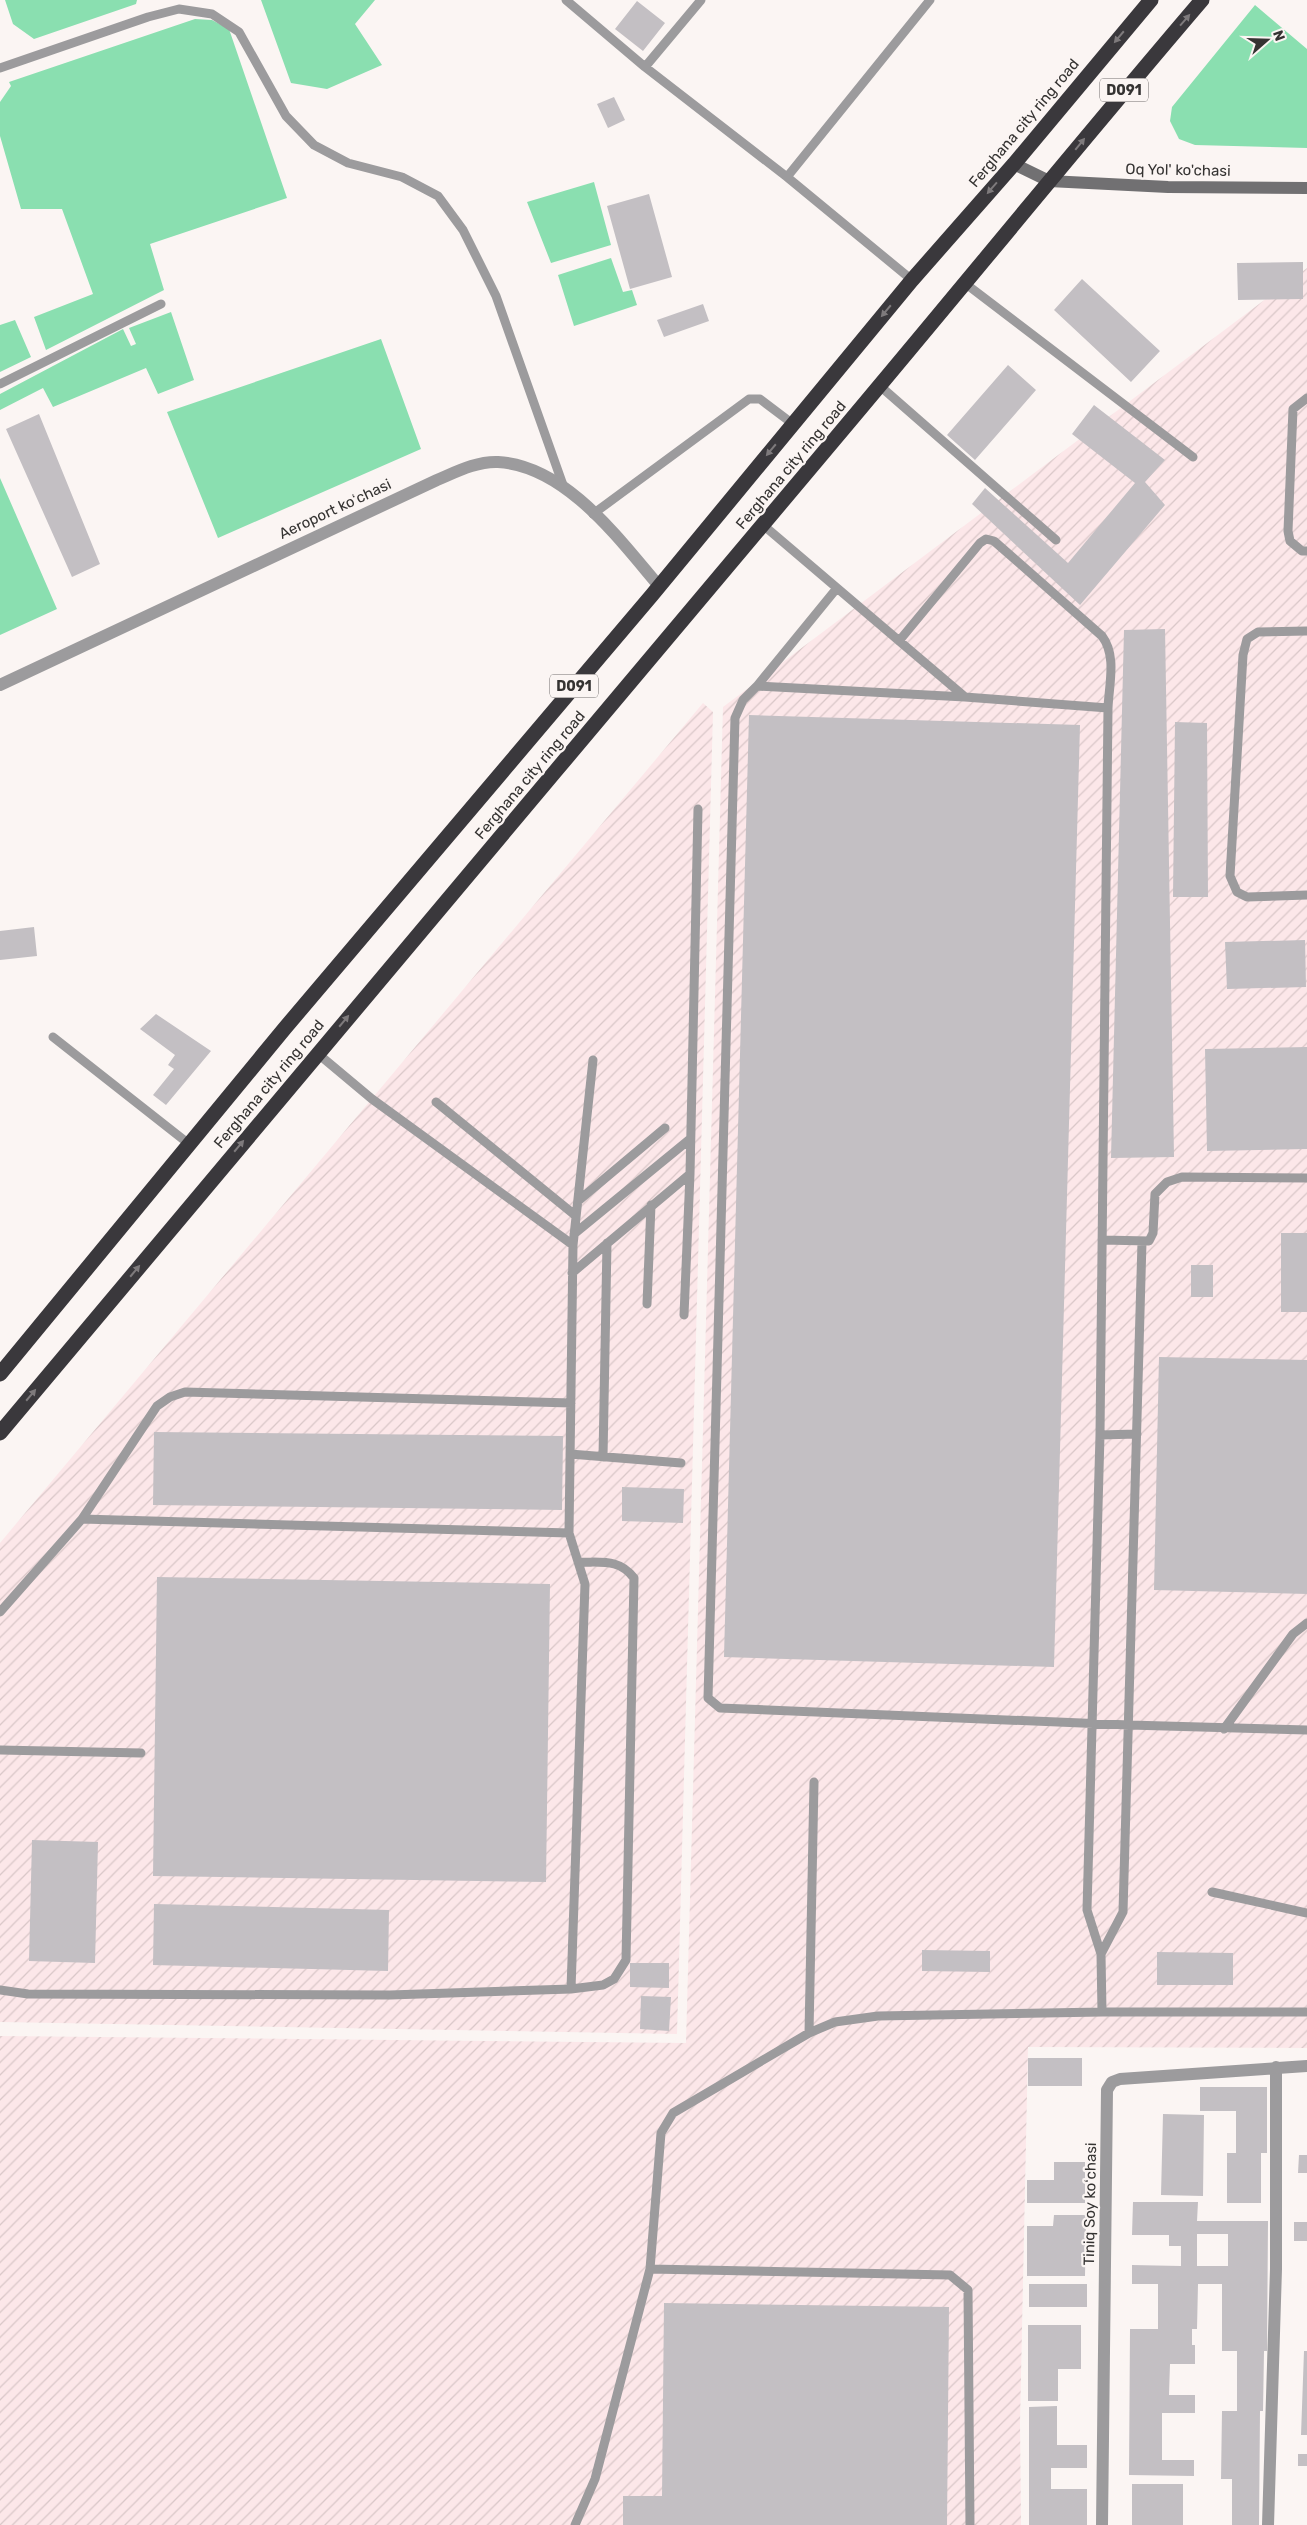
<svg xmlns="http://www.w3.org/2000/svg" width="1307" height="2525" font-family="Rubik,sans-serif">
<style>
.industrial{fill:url(#industrial-furrows)}
.green{fill:#8adfb0}
.building{fill:#c3bfc3;fill-rule:evenodd}
.lines{fill:none;stroke-linecap:round;stroke-linejoin:round}
.lane{stroke:#9c9b9d;stroke-width:9}
.street{stroke:#9c9b9d;stroke-width:12}
.secondary{stroke:#717072;stroke-width:12}
.highway{stroke:#3a383c;stroke-width:15}
.oneway{fill:#7e7a7c}
.labels{text-anchor:middle;stroke-width:4.5;stroke-linejoin:round;paint-order:stroke}
.shield{fill:#fbf5f3;stroke:#706d6c;stroke-width:1}
.shield-label{font-size:14px;font-weight:bold;fill:#353332}
.street-label{font-size:15px;fill:#353332;stroke:#fbf5f3}
</style>
<defs>
<pattern id="industrial-furrows" width="10" height="10" patternUnits="userSpaceOnUse" patternTransform="scale(1.25)"><rect width="10" height="10" fill="#fce7e9"/><path d="M-1 1l2-2M0 10L10 0M9 11l2-2" fill="none" stroke="#d9c7c8"/></pattern>
</defs>
<rect width="100%" height="100%" fill="#fbf5f3"/>
<path class="industrial" d="M1307 268V2048L1028 2047 1020 2423 1021 2525H0V2036L686 2043 723 707Z
M703 703 713 712 677 2034 0 2022V1543Z"/>
<path class="green" d="M5 0H137L136 4 34 39 13 24Z
M261 0H375L355 24 382 65 327 89 291 83Z
M1255 5 1307 49V148L1195 145 1179 139 1170 121 1172 107Z
M195 19 212 20 229 29 287 198 150 244 164 290 46 350 34 317 93 294 62 209H21L0 136V102L11 86 9 82Z
M594 182 611 245 551 263 527 202Z
M611 258 623 292 632 290 637 305 574 326 558 275Z
M171 312 194 380 158 394 146 368 53 407 43 388 0 410V394L123 329 131 346 136 344 129 328Z
M15 320 31 357 0 372V325Z
M381 339 421 449 218 538 167 412Z
M0 478 57 609 0 635Z"/>
<path class="building" d="M637 1 665 23 643 51 615 29Z
M614 97 625 120 608 128 597 104Z
M649 194 672 277 630 289 607 206Z
M1303 262V299L1238 300 1237 263Z
M1082 279 1160 351 1131 382 1054 310Z
M703 304 709 321 664 337 657 320Z
M1008 365 1036 390 975 460 947 435Z
M1094 405 1165 460 1145 482 1165 505 1080 605 972 504 985 488 1068 563 1135 483 1072 434Z
M39 414 100 564 72 577 6 429Z
M1165 629 1174 1157 1111 1158 1124 630Z
M749 715 1080 725 1054 1667 724 1657Z
M1175 722 1207 723 1208 897H1173Z
M34 927 37 956 0 960V931Z
M1305 940 1306 987 1227 989 1225 942Z
M156 1014 211 1051 166 1105 153 1095 174 1069 168 1065 175 1055 140 1029Z
M1307 1047V1149L1207 1151 1205 1049Z
M1281 1233H1307V1312H1281Z
M1191 1265H1213V1297H1191Z
M1159 1357 1307 1360V1594L1154 1590Z
M154 1432 563 1436 562 1510 153 1505Z
M622 1487 684 1489 683 1523 622 1521Z
M157 1577 550 1584 546 1882 153 1876Z
M32 1840 98 1842 95 1963 29 1961Z
M154 1904 389 1910 388 1971 153 1965Z
M922 1950 990 1951V1972L922 1971Z
M1157 1952 1233 1953V1985H1157Z
M630 1963H669V1988L630 1987Z
M641 1996 671 1997 669 2031 640 2029Z
M1028 2058H1082V2086H1028Z
M1200 2087H1267V2153H1261V2203H1227V2153H1236V2111H1200Z
M1163 2114 1204 2115 1203 2196 1161 2195Z
M1299 2155H1307V2173H1298Z
M1054 2162H1085V2203H1027V2180H1054Z
M1133 2202H1198L1197 2221H1268L1267 2351H1264L1263 2411H1260L1259 2525H1232V2479H1221L1222 2411H1237V2351H1222V2284H1198L1197 2329H1192V2345H1195V2364H1170L1169 2395H1195V2413H1162V2460H1194V2476L1129 2475 1130 2329H1158V2284H1132V2265L1181 2266V2246H1169V2235H1132ZM1197 2234H1228V2266H1197Z
M1054 2215H1086L1085 2276H1027V2226H1053Z
M1294 2222H1307V2241H1294Z
M1029 2284H1087V2307H1029Z
M664 2303 949 2307 947 2525H623V2496H662Z
M1028 2325H1081V2369H1058V2401H1028Z
M1304 2351H1307V2435H1301Z
M1057 2406V2445H1087V2468H1051V2489H1087V2525H1029V2407Z
M1298 2454H1307V2466H1298Z
M1132 2484H1183V2525H1132Z"/>
<g class="lines">
<path class="lane" d="M566 0 645 67 787 177
M645 67 701 0
M0 68 148 17 179 9 212 14 239 32 286 116 314 145 348 163 402 177 438 196 463 230 496 296 563 485
M912 280 787 177 930 0
M966 284 1193 457
M0 384 161 304
M880 386 1056 540
M1307 398 1293 409 1288 531 1290 541 1302 551H1307
M593 514 749 399H760L793 424
M763 525 965 697 1108 708 1100 1435 1087 1910 1101 1954 1102 2012
M1307 631 1258 632 1247 639 1243 655 1230 876 1237 892 1247 897 1307 895
M899 641 980 543 986 539 994 541 1102 636C1117 656 1109 684 1108 708
M757 686 837 588
M965 697 757 686 743 700 735 718 708 1698 720 1708 1129 1725 1307 1730
M53 1037 189 1144
M436 1102 576 1216
M578 1201 665 1128
M574 1234 690 1139
M1102 1240 1149 1241 1153 1233 1155 1194 1167 1182 1182 1177 1307 1178
M573 1245 593 1060
M572 1273 690 1174
M647 1304 651 1205
M684 1315 690 1174 698 809
M1100 1435 1137 1434
M570 1454 681 1463
M603 1457 607 1243
M82 1519 157 1406 170 1397 185 1392 571 1403
M569 1533 585 1584 571 1989
M0 1612 82 1519 569 1533 573 1245 372 1099 317 1053
M1224 1729 1293 1634 1307 1623
M0 1750 141 1753
M1212 1892 1307 1913
M1101 1954 1123 1912 1142 1242
M0 1990 28 1994 390 1995 571 1989 603 1985 614 1979 626 1960 634 1578C619 1558 601 1563 578 1562
M809 2033 814 1782
M650 2269 950 2275 968 2290 970 2525
M575 2525 595 2479 650 2269 661 2133 673 2113 809 2033 835 2022 878 2016 1102 2012H1307"/>
<path class="street" d="M0 685 437 480C456 472 477 461 498 462 566 466 618 538 659 586
M1102 2525 1107 2090 1112 2082 1120 2079 1307 2066
M1268 2525 1276 2269V2067"/>
<path class="secondary" d="M1014 164 1049 181 1168 187 1307 188"/>
<path class="highway" d="M0 1374 285 1028 652 595 912 280 1014 164 1151 0
M0 1433C277 1101 556 771 834 440 957 294 1078 145 1202 0"/>
</g>
<defs><path id="oneway-solid" d="M-6-.8H1V-3.2L6.5 0L1 3.2V.8H-6Z" transform="scale(1.25)"/></defs>
<g class="oneway">
<use href="#oneway-solid" transform="translate(1185 20) rotate(-49)"/>
<use href="#oneway-solid" transform="translate(1119 37) rotate(130)"/>
<use href="#oneway-solid" transform="translate(1080 144) rotate(-51)"/>
<use href="#oneway-solid" transform="translate(992 188) rotate(131)"/>
<use href="#oneway-solid" transform="translate(886 311) rotate(130)"/>
<use href="#oneway-solid" transform="translate(771 450) rotate(130)"/>
<use href="#oneway-solid" transform="translate(344 1021) rotate(-50)"/>
<use href="#oneway-solid" transform="translate(239 1146) rotate(-50)"/>
<use href="#oneway-solid" transform="translate(135 1271) rotate(-50)"/>
<use href="#oneway-solid" transform="translate(31 1395) rotate(-50)"/>
</g>
<g class="labels">
<g class="shield">
<rect x="1100" y="78.5" width="48" height="23" rx="4"/>
<rect x="550" y="674.5" width="48" height="23" rx="4"/>
</g>
<g class="shield-label">
<text x="1124" y="95">D091</text>
<text x="574" y="691">D091</text>
</g>
<g class="street-label">
<text transform="translate(1024 123) rotate(-50)" y="5">Ferghana city ring road</text>
<text transform="translate(1178 170) rotate(1)" y="5">Oq Yol' ko'chasi</text>
<text transform="translate(791 465) rotate(-50)" y="5">Ferghana city ring road</text>
<text transform="translate(335 509) rotate(-25)" y="5">Aeroport koʻchasi</text>
<text transform="translate(530 775) rotate(-50)" y="5">Ferghana city ring road</text>
<text transform="translate(269 1084) rotate(-50)" y="5">Ferghana city ring road</text>
<text transform="translate(1090 2204) rotate(-89)" y="5">Tiniq Soy koʻchasi</text>
</g>
</g>
<g transform="translate(1267 40) rotate(70)" stroke="#fbf5f3" stroke-width="4" paint-order="stroke">
<path d="M0-4L9 19L0 12L-9 19Z" fill="#353332"/>
<text y="-8" font-size="14" font-weight="bold" text-anchor="middle" fill="#353332">N</text>
</g>
</svg>
